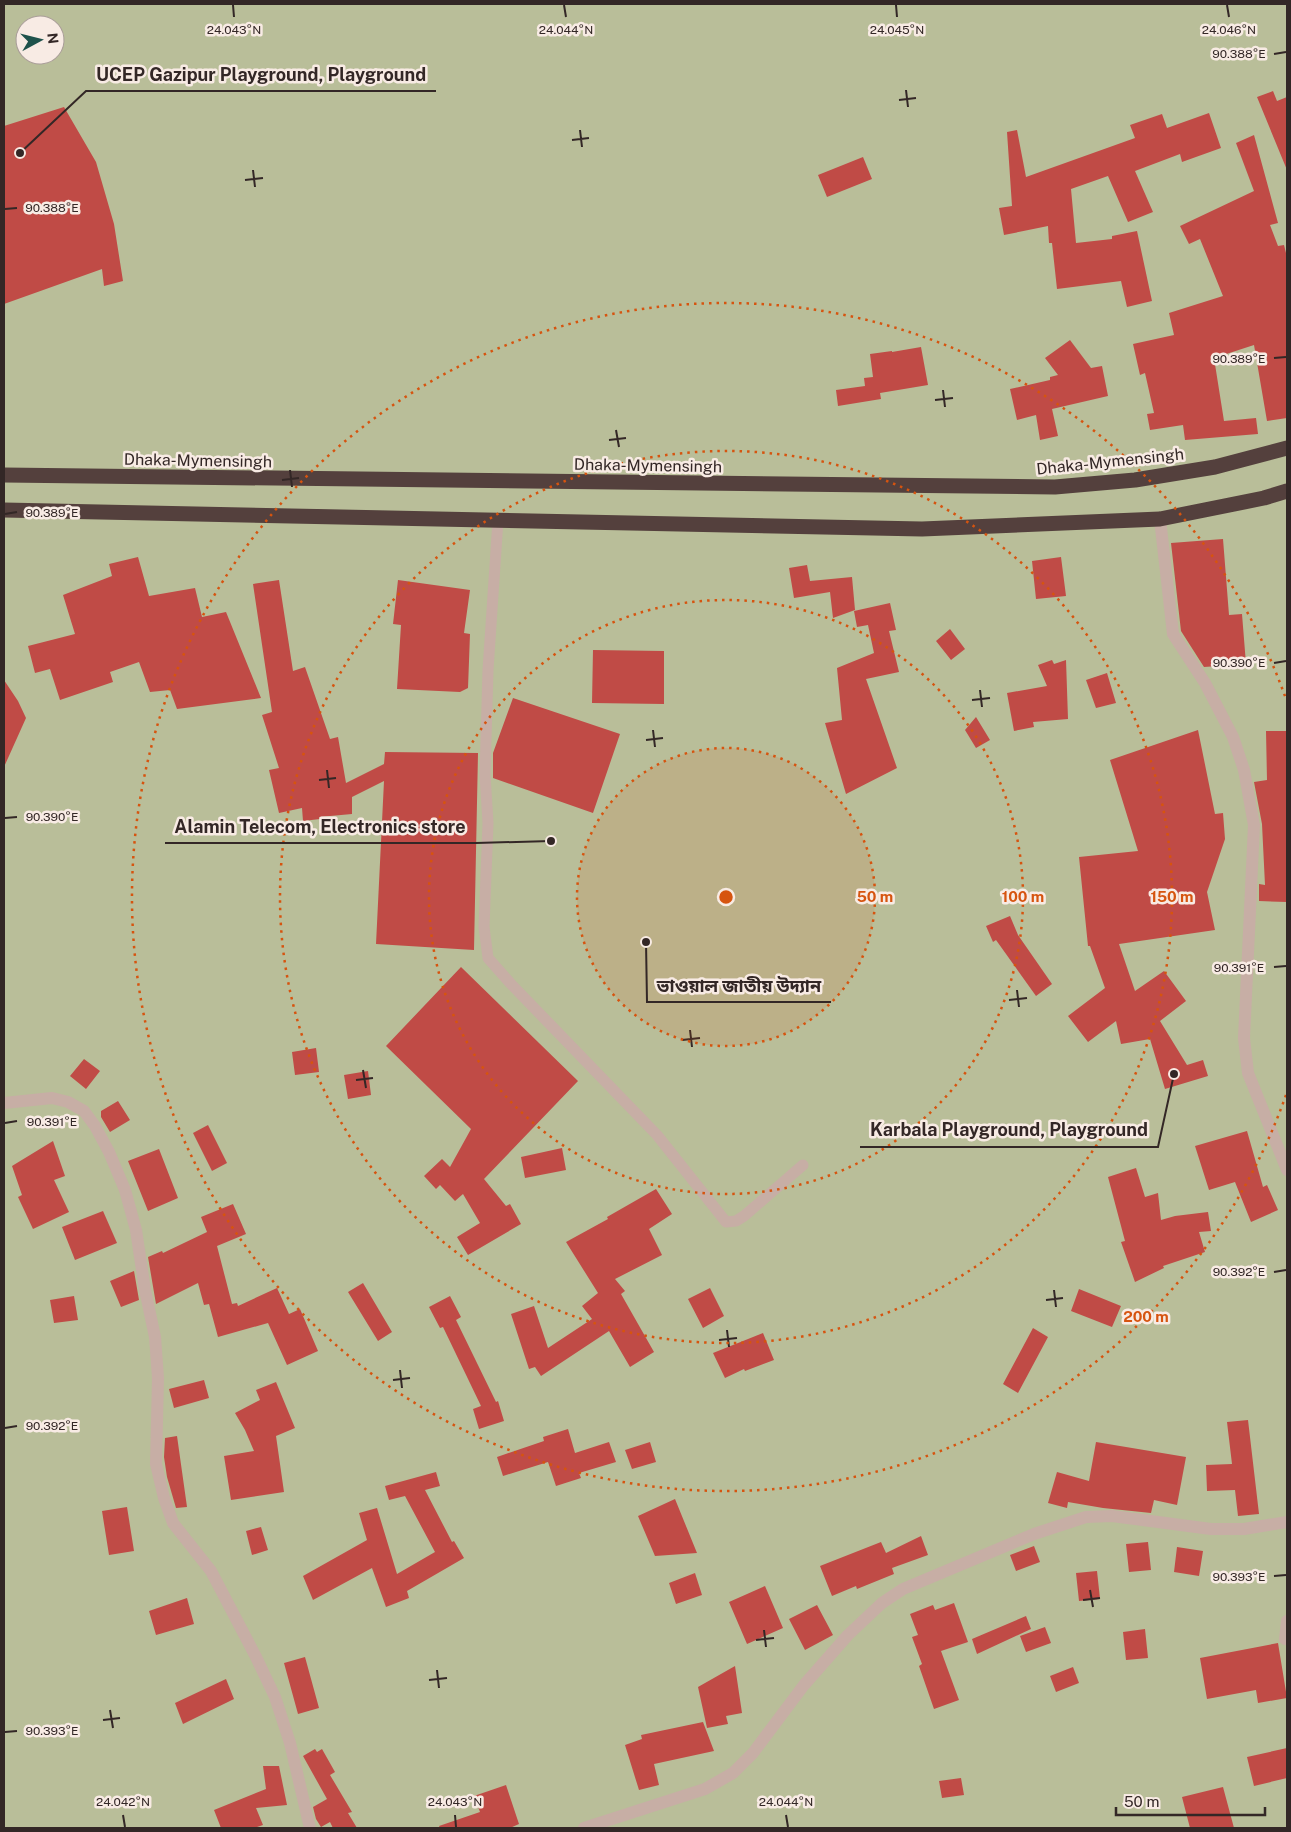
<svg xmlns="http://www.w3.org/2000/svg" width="1291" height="1832" font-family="'Public Sans','Noto Sans Bengali',sans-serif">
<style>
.green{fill:#b9be99;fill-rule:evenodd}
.building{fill:#c04b46}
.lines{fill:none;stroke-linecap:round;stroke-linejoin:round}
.lane{stroke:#c7aea5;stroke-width:11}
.street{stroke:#c7aea5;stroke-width:12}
.highway{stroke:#54403d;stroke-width:15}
.ticks{fill:none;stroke:#332726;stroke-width:2}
.ring{fill:none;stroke:#d6540f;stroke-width:2.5;stroke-dasharray:2.5 5}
.labels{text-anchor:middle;stroke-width:5;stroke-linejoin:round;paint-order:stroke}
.street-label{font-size:16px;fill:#332726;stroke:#f8ebe4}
.ticks-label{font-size:12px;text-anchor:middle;fill:#332726;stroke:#f8ebe4;stroke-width:5;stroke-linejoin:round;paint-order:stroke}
.centre{fill:#d6540f;stroke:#f8ebe4;stroke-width:2.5}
.ring-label{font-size:15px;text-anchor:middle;font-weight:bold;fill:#d6540f;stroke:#f8ebe4;stroke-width:5;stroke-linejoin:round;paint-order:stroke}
.leader{fill:none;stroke:#332726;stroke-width:2}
.callout-dot{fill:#332726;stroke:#f8ebe4;stroke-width:2}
.callout-label{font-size:18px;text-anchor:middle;font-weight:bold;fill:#332726;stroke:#f8ebe4;stroke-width:5;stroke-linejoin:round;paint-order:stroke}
</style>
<rect width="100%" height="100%" fill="#f0e0d8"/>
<path class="green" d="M4 4H1287V1828H4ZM25 25H55V55H25Z"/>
<path class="building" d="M1273 91 1277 101 1287 97V170L1257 97Z
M64 107 96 162 114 224 123 281 104 286 102 269 4 304V126Z
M1209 113 1221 148 1182 162 1180 154 1135 171 1153 212 1128 222 1108 176 1071 189 1076 243 1112 239V236L1137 231 1152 301 1127 307 1121 281 1057 289 1052 243H1049L1048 226 1004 235 999 208 1012 206 1007 132 1017 130 1026 177 1135 138 1130 125 1162 114 1167 128Z
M1254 135 1278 223 1270 225 1278 246 1284 245 1287 257V418L1267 421 1254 345 1214 358 1224 421 1256 418 1258 434 1185 440 1183 425 1150 430 1147 414 1154 413 1145 373 1140 375 1133 344 1174 335 1169 313 1223 296 1200 239 1189 244 1180 226 1254 191 1236 143Z
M863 157 872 179 827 197 818 175Z
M1070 340 1091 368 1102 366 1108 396 1052 409 1058 436 1040 440 1036 415 1017 420 1010 389 1050 380V377L1058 375 1045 358Z
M921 347 928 385 880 393 881 399 838 406 836 390 865 386 864 378 873 377 870 354 892 351V352Z
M1223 539 1229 615 1242 614 1246 664 1204 667 1181 631 1171 543Z
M138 557 149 596 195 588 202 617 226 612 261 698 177 709 170 690 150 692 139 662 110 672 113 682 60 700 50 669 35 673 28 646 75 634 63 595 112 576 109 564Z
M1061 557 1066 596 1036 599 1032 561Z
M807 565 810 581 852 577 855 610 833 618 830 592 794 598 789 568Z
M279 580 293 671 305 667 330 739 338 737 346 783 384 764 385 752 478 753 474 950 376 944 384 781 352 797V814L319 817 320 819 303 821 302 808 279 813 269 770 279 768 262 715 272 712 253 584Z
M398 580 470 590 464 633 470 634 468 688 460 692 397 689 401 625 393 624Z
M890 603 896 630 889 631 899 672 866 679 897 768 846 794 825 723 842 720 837 668 874 653 868 625 857 627 854 611Z
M950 629 965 649 951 660 936 641Z
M593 650 664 651V704L592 703Z
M1052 660 1054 664 1066 660 1068 719 1033 722 1034 727 1014 731 1007 693 1047 686 1038 665Z
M1107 673 1116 703 1096 708 1086 680Z
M4 680 18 701 26 718 4 767Z
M513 698 620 734 593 813 493 778V753Z
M976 717 990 740 976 748 965 730Z
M1198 730 1215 814 1223 813 1225 839 1207 892 1215 930 1119 944 1135 991 1164 971 1186 1001 1160 1021 1187 1065 1203 1060 1208 1076 1165 1089 1150 1039 1121 1044 1116 1021 1088 1042 1068 1016 1105 988 1090 946H1088L1079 857 1138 851 1110 760Z
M1266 731H1287V902L1259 901V884L1265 885 1262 824 1254 782 1267 780Z
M1010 916 1018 935 1052 984 1036 996 996 940 993 942 986 926Z
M461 967 578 1081 484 1179 506 1206 510 1204 521 1224 468 1255 457 1237 480 1223 463 1194 455 1201 440 1185 436 1189 424 1176 442 1159 450 1167 471 1129 386 1046Z
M316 1048 319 1072 295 1075 292 1052Z
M84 1059 100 1071 86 1089 70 1076Z
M368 1071 371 1095 348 1099 344 1075Z
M118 1101 130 1120 110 1132 101 1117V1111Z
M208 1125 227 1163 212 1171 193 1133Z
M1247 1131 1263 1187 1267 1185 1278 1210 1251 1222 1235 1182 1209 1190 1195 1146Z
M53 1141 65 1176 54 1180 69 1212 33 1229 18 1197 22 1195 12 1166Z
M562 1148 566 1170 525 1178 521 1157Z
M159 1149 178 1198 148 1211 128 1161Z
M1136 1168 1145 1197 1158 1193 1161 1220 1175 1216 1208 1212 1211 1231 1199 1232 1205 1252 1163 1266 1164 1268 1135 1282 1121 1242 1125 1241 1108 1177Z
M656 1189 672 1214 649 1229 662 1255 615 1279 625 1291 621 1294 654 1352 630 1367 609 1331 541 1376 535 1367 529 1369 511 1314 534 1306 548 1348 592 1319 582 1306 598 1293 566 1242 608 1219 607 1217Z
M233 1204 246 1234 217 1246 232 1304 237 1303 238 1306 277 1288 289 1314 300 1309 318 1351 287 1365 268 1323 218 1337 209 1304 204 1305 198 1283 156 1304 148 1257 162 1251 163 1253 207 1232 201 1217Z
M103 1211 117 1243 75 1260 62 1227Z
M134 1271 139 1300 121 1307 110 1281Z
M363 1283 392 1332 378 1341 348 1292Z
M710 1288 724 1316 703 1328 688 1299Z
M1079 1289 1121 1306 1112 1327 1071 1311Z
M74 1296 78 1320 54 1323 50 1300Z
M450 1296 461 1317 456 1320 496 1402 498 1401 504 1421 479 1429 473 1409 481 1406 443 1327 440 1328 429 1307Z
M1033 1328 1048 1337 1018 1393 1003 1384Z
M763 1333 774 1360 745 1371 744 1369 725 1378 713 1353Z
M204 1380 209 1398 174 1408 169 1389Z
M276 1382 295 1428 276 1436 284 1492 231 1500 224 1456 254 1451 245 1430 235 1413 260 1400 256 1390Z
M1248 1420 1259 1514 1238 1516 1235 1490 1207 1491 1206 1465 1232 1464 1227 1422Z
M568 1429 575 1453 609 1442 616 1462 579 1473 581 1478 556 1486 548 1462 503 1476 497 1457 544 1441 543 1437Z
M177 1436 187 1507 176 1508 167 1477 164 1457 165 1438Z
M650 1442 656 1462 632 1469 625 1450Z
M1096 1442 1186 1457 1177 1505 1154 1500 1151 1513 1103 1508 1068 1502 1067 1508 1048 1503 1057 1472 1089 1481Z
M436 1472 440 1486 425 1490 452 1542 454 1541 464 1558 407 1591 409 1598 386 1607 372 1568 313 1600 303 1576 367 1540 359 1513 377 1508 397 1574 435 1552 405 1496 389 1500 385 1486Z
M675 1499 697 1553 655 1556 638 1516Z
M127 1507 134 1551 109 1555 102 1511Z
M261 1527 268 1550 252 1555 246 1531Z
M921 1536 928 1555 892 1568 894 1574 857 1589 856 1586 832 1596 820 1566 881 1542 886 1553Z
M1148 1542 1151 1570 1129 1572 1126 1544Z
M1034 1546 1040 1562 1016 1571 1010 1555Z
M1177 1547 1203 1551 1199 1576 1174 1572Z
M1097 1571 1100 1599 1079 1601 1076 1573Z
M695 1573 702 1595 676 1604 669 1583Z
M765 1586 783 1628 747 1644 729 1602Z
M187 1598 194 1624 156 1635 149 1611Z
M954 1603 968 1642 941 1651 959 1700 934 1709 919 1666 922 1664 912 1637 918 1635 910 1614 933 1605 935 1610Z
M817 1605 833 1635 805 1650 789 1619Z
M1026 1616 1031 1629 977 1654 972 1639Z
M1045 1627 1051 1643 1026 1652 1020 1636Z
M1145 1629 1148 1658 1126 1660 1123 1632Z
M1278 1643 1287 1698 1258 1703 1256 1690 1207 1699 1200 1658Z
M305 1657 319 1708 298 1714 284 1663Z
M735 1666 742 1713 726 1716 728 1724 707 1728 698 1687Z
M1073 1667 1079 1683 1056 1692 1050 1676Z
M226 1679 234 1699 183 1724 175 1703Z
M703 1722 714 1751 654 1764 659 1785 639 1790 625 1745 642 1739 641 1735Z
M1287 1748V1778L1254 1786 1247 1757Z
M315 1749 317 1752 322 1749 335 1772 330 1775 352 1812 348 1813 357 1828H333L330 1822 321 1827 316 1819 313 1807 327 1799 303 1756Z
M263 1766H279L287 1805 256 1808 263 1825 254 1828H221L214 1810 266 1789Z
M961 1778 964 1795 942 1798 939 1781Z
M506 1785 519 1824 510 1828H440L439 1826 480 1812 474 1796Z
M1223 1787 1234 1828H1190L1182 1797Z"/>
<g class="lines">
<path class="lane" d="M498 520 488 670 485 775 488 823 484 927 488 958 511 984 657 1135 726 1222 736 1221 744 1216 803 1165"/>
<path class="street" d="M1160 519 1173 634 1205 683 1233 737 1244 770 1254 825 1244 1038 1248 1073 1287 1170
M4 1103 52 1098 68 1102 84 1111 95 1126 109 1152 125 1190 136 1230 145 1290 155 1337 158 1378 156 1464 164 1498 173 1523 211 1571 256 1657 275 1697 290 1743 310 1828
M1285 1639 1287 1621
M584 1828 705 1789 733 1773 753 1753 804 1685 848 1635 882 1603 903 1589 1034 1534 1086 1517 1112 1516 1211 1529H1244L1287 1522"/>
<path class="highway" d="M4 475 1055 487 1135 480 1215 467 1287 448
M4 510 922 529 1160 519 1264 498 1287 491"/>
</g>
<path class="ticks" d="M233 5 234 17M564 5 566 17M896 5 897 17M1227 5 1229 17M1274 54 1286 52M906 90 908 107M899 100 916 98M580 130 582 147M572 140 589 138M253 170 255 187M245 180 263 178M5 209 17 208M1274 358 1286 357M943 390 945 407M935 400 953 398M616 430 619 447M609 440 626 438M290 470 292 487M282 480 299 478M5 514 17 512M1274 663 1286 661M980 690 982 707M972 700 990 698M653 730 655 747M646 740 663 738M327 770 329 788M319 780 336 778M5 818 17 817M1274 967 1286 966M1017 990 1019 1007M1009 1000 1027 998M690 1030 692 1047M682 1040 700 1038M363 1070 366 1088M356 1080 373 1078M5 1123 17 1121M1274 1272 1286 1270M1054 1290 1056 1307M1046 1300 1063 1298M727 1330 729 1347M719 1340 737 1338M400 1370 402 1388M393 1380 410 1378M5 1428 17 1426M1274 1576 1286 1575M1090 1590 1093 1607M1083 1600 1100 1598M764 1630 766 1647M756 1640 774 1638M437 1670 439 1688M429 1680 447 1678M110 1710 113 1728M103 1720 120 1718M5 1732 17 1731M123 1815 125 1827M455 1815 456 1827M786 1815 788 1827"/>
<circle cx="726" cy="897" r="149" fill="#d6540f" fill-opacity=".12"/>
<g class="ring">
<circle cx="726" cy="897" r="149"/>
<circle cx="726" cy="897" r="297"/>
<circle cx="726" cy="897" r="446"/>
<path d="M1286 1095A594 594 0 1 1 1286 699"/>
</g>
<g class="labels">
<g class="street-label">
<text transform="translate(198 460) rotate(1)" y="6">Dhaka-Mymensingh</text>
<text transform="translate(1110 461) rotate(-6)" y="6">Dhaka-Mymensingh</text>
<text transform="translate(648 465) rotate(1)" y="6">Dhaka-Mymensingh</text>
</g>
</g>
<g class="ticks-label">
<text x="234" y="34">24.043°N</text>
<text x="566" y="34">24.044°N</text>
<text x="897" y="34">24.045°N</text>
<text x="1229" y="34">24.046°N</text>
<text x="1239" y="58">90.388°E</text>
<text x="52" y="212">90.388°E</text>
<text x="1239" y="363">90.389°E</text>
<text x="52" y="517">90.389°E</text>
<text x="1239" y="667">90.390°E</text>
<text x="52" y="821">90.390°E</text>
<text x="1239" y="972">90.391°E</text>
<text x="52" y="1126">90.391°E</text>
<text x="1239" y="1276">90.392°E</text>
<text x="52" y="1430">90.392°E</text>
<text x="1239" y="1581">90.393°E</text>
<text x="52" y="1735">90.393°E</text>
<text x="123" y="1806">24.042°N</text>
<text x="455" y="1806">24.043°N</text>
<text x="786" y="1806">24.044°N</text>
</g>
<circle cx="726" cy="897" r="8" class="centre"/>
<g class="ring-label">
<text x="875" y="902">50 m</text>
<text x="1023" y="902">100 m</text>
<text x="1172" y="902">150 m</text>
<text x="1146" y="1322">200 m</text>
</g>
<path class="leader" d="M20 153L86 91H436M551 841L476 843H165M646 942L647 1002H831M1174 1074L1158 1147H860"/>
<g class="callout-dot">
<circle cx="20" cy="153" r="5"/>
<circle cx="551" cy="841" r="5"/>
<circle cx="646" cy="942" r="5"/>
<circle cx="1174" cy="1074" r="5"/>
</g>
<g class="callout-label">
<text x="261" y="81">UCEP Gazipur Playground, Playground</text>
<text x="320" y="833">Alamin Telecom, Electronics store</text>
<text x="739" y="992">ভাওয়াল জাতীয় উদ্যান</text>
<text x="1009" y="1136">Karbala Playground, Playground</text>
</g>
<rect width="1291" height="1832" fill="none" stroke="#332726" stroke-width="10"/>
<g transform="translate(40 40) rotate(83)"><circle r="24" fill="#f8ebe4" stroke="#a99d98"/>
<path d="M0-4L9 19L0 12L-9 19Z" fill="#1e524b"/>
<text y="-8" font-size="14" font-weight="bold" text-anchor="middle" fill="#332726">N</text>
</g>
<path d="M1116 1807v8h149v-8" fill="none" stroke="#332726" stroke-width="2.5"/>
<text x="1124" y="1807" font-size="15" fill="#332726" stroke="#f8ebe4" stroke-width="4" paint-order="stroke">50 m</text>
</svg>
